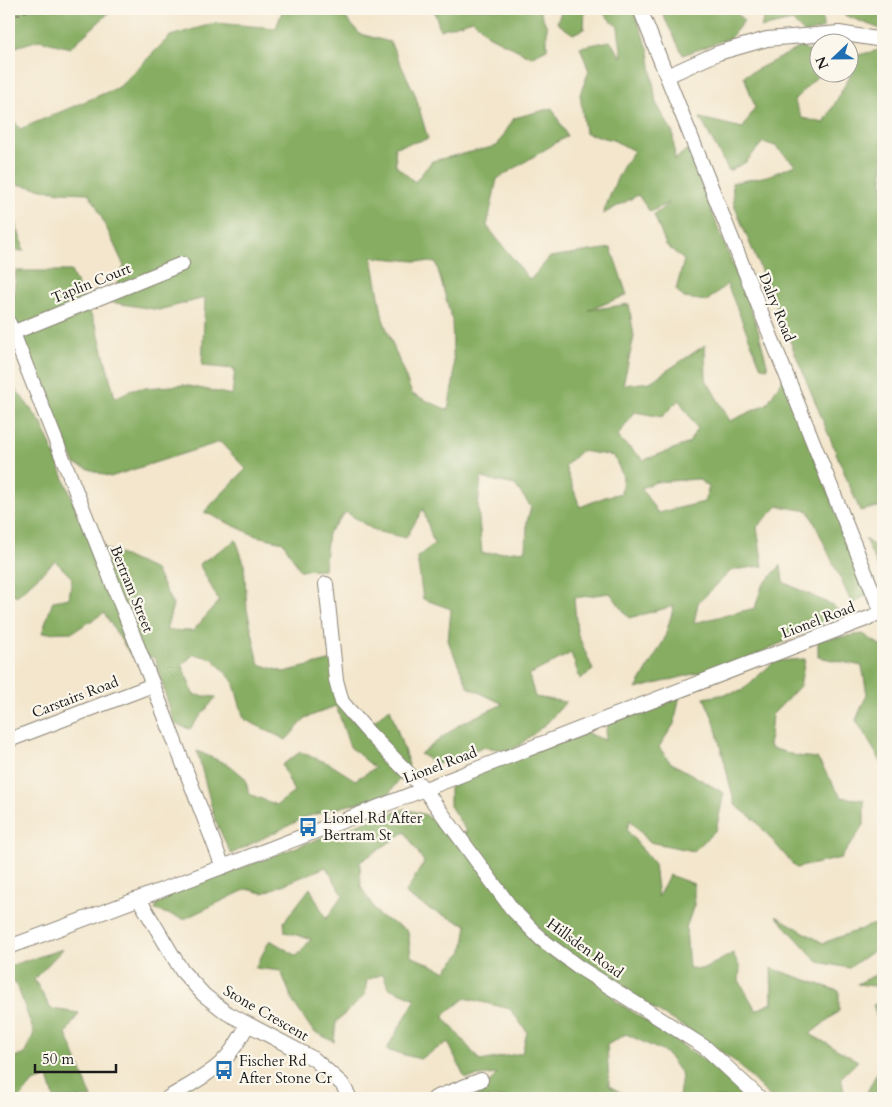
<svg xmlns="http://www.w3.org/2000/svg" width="892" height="1107" font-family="Cardo,serif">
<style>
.forest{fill:#86ad62;stroke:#51643f;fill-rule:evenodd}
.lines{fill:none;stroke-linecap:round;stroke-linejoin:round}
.minor-casing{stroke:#888174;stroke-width:16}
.path{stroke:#888174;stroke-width:2;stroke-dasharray:4 4;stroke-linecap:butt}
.minor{stroke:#fff;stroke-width:14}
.labels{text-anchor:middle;stroke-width:4.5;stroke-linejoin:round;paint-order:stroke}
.street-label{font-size:15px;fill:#1c1c1c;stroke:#fbf7ec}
.poi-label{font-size:15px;fill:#1c1c1c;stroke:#fbf7ec;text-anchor:start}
</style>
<rect width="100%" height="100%" fill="#fbf7ec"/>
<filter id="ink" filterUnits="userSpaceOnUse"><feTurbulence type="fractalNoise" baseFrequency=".02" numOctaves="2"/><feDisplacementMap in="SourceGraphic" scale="10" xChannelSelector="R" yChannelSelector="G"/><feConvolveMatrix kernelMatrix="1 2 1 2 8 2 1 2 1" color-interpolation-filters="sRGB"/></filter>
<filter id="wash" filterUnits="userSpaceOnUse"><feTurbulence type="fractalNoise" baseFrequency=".0096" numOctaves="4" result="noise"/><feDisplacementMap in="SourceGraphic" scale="20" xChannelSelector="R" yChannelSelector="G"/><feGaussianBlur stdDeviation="1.12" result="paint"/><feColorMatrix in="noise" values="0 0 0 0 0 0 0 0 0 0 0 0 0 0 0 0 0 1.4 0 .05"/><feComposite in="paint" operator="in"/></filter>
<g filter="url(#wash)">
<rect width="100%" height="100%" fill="#f3e6cc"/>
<path class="forest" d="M9 9H122L109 13 70 48 39 40 9 49Z
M283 9H338L360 34 390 42 415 94 428 139 395 147 396 166 415 182 432 161 497 146 514 118 552 108 567 136 497 179 487 226 530 280 550 257 611 248 627 295 589 310 629 304 634 337 623 385 650 382 705 345 706 379 730 421 767 404 783 378 868 594 852 604 809 511 778 506 757 527 763 566 732 570 698 603 694 623 755 608 762 586 781 565 783 582 832 605 844 615 739 662 636 689 664 640 674 606 629 618 610 593 574 598 577 632 593 670 580 679 571 653 529 675 535 697 566 702 546 724 512 751 483 747 437 764 420 754 460 724 503 704 468 687 448 641 451 609 423 599 417 557 434 544 423 509 406 538 375 531 346 512 328 533 324 569 300 570 283 542 256 536 204 512 246 469 220 442 110 477 75 464 12 315 16 271H71L97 328 115 398 133 389 184 385 232 395 235 369 202 366 205 298 159 310 109 302 124 266 95 203 88 193 60 192 10 183 9 185V114L20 129 119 87 170 36 215 23 276 28ZM372 257 436 263 452 320 454 378 448 410 412 394 383 319ZM679 400 697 428 689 443 644 460 617 437 635 412 662 417ZM581 451 614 456 623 477 621 493 605 497 580 507 565 466ZM481 478 515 485 531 507 527 521 526 550 482 554 478 507ZM698 479 709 487 704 502 658 513 641 488 656 482Z
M434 9H539L547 27V49L531 57 488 35 473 20 440 30Z
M562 9H585L584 29 573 34 557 23Z
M599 9H633L649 51 656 103 673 133 675 160 687 149 757 326 768 368 761 367 727 284 707 301 684 298 676 290 684 260 666 245 654 215 670 202 650 212 638 195 603 214C611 193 619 169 634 151L613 140 585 133 580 94 589 71 580 47 610 41 622 58 618 27 606 16Z
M660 9H735V11L744 21 730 38 683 55Z
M765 9H822L823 28 805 34 792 21 761 28Z
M846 9H883V30L844 15Z
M801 47 819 56 820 72 821 73 794 100 802 118 824 123 851 74 850 68V57L883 49V506L860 511 734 205 732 183 767 176 795 165 775 146 763 142 746 162 729 171 700 118 743 128 755 107 744 76Z
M9 213 15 219 24 251 9 250Z
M9 380 42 424 90 543 124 556 155 570 173 605 166 630 193 631 219 601 199 564 236 540 244 563 247 609 259 664 284 672 341 658 337 697 365 728 390 708 409 765 389 794 306 817 231 854 215 820 197 751 231 766 245 778 249 794 277 805 294 792 282 765 300 752 330 764 355 780 375 768 350 747 336 706 306 718 286 740 244 719 233 681 213 659 194 654 182 665 194 695 216 697 190 729 174 724 155 658 130 654 104 613 73 632 42 633 53 601 69 598 72 578 55 561 17 596 9 592Z
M865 539 883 552V579Z
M863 634 883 647V765L856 720 867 694 862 666 818 657V640Z
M805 659 800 686 772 715 769 747 797 756 817 758 841 797 864 800V825L841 858 796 868 755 820 735 805 714 721 704 698 741 691 775 661Z
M680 695 674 724 659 747 670 762 724 793 716 830 694 851 649 842 630 820 627 830 654 864 658 897 669 875 694 884V905L686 928 689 968 704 969 733 953 740 968 739 980 756 1010 772 1003 771 968 839 991V1011L810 1034 858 1061 841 1078 846 1098H771L736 1062 689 1030 601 978 616 1001 712 1065 746 1098H683L679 1097 682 1075 666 1053 626 1034 607 1045 609 1086 632 1098H475L497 1074 465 1078 448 1042 420 1059 386 1050 416 999 389 988 383 974 367 980 365 995 336 1022 334 1042 313 1031 293 1002 281 971 255 968 270 940 297 956 311 939 285 932 284 922 310 888 326 919 343 895 326 867 263 893 247 889 184 919 155 910 162 891 220 876 363 822 405 809 426 815 452 837 467 832 450 806V787L579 730 605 740 607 721 647 711ZM405 832 424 862 405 894 431 910 467 925 463 951 445 971 411 956 408 931 379 916 361 887 360 862ZM465 998 510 1009 527 1032 522 1053 480 1061 443 1016Z
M776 916 823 943 883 921V944L849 968 818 962Z
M63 949 34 979 51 1009 79 1013 66 1033 92 1098H54L48 1077 33 1082 20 1098H9V1058L24 1055 34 1033 17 985 9 979V966Z
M883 971V987L857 984Z
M883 1002V1036L873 1005Z
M880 1067 883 1074V1098H864Z"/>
</g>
<g filter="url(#ink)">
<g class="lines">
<g class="minor-casing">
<path id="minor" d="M640 9 883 617
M667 76 718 53 767 39 839 33 883 40
M9 323 153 685 223 867
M12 333 182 264
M326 584 336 680 342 702 369 733 424 789 512 909 541 939 580 968 706 1048 760 1098
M9 740 153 685
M139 899 182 971 204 995 227 1013 314 1059 342 1084 350 1098
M9 947C301 840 590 723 882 613
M168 1098C186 1087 206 1077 221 1063 233 1052 240 1038 248 1024
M435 1098 481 1080"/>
</g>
<path class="path" d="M9 18 33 9"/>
<use href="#minor" class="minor"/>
</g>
</g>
<defs>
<g id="bus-bare" transform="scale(1.5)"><path d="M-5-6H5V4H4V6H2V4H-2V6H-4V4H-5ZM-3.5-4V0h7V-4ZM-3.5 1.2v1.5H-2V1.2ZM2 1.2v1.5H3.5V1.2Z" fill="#1f6fb2" stroke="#fbf7ec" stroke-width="2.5" paint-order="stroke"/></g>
</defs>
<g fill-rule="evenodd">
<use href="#bus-bare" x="308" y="827"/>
<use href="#bus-bare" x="224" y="1070"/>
</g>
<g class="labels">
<g class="street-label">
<text transform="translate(91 283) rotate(-22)" y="5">Taplin Court</text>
<text transform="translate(777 307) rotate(68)" y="5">Dalry Road</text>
<text transform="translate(132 589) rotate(68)" y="5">Bertram Street</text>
<text transform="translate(818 620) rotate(-21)" y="5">Lionel Road</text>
<text transform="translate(75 697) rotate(-21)" y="5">Carstairs Road</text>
<text transform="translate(440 765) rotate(-21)" y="5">Lionel Road</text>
<text transform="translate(585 948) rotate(36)" y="5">Hillsden Road</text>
<text transform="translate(266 1013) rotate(30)" y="5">Stone Crescent</text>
</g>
<g class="poi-label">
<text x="323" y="823">Lionel Rd After<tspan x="323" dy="17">Bertram St</tspan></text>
<text x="239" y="1066">Fischer Rd<tspan x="239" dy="17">After Stone Cr</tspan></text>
</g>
</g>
<rect width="892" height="1107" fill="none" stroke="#fbf7ec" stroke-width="30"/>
<g transform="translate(834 58) rotate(248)"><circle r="24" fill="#fbf7ec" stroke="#a29f99"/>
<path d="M0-4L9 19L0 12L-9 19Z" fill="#1f6fb2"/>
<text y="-8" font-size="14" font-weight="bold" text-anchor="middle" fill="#1c1c1c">N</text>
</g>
<path d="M35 1064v8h81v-8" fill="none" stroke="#1c1c1c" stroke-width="2.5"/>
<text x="42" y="1064" font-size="15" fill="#1c1c1c" stroke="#fbf7ec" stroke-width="4" paint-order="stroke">50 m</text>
</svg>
